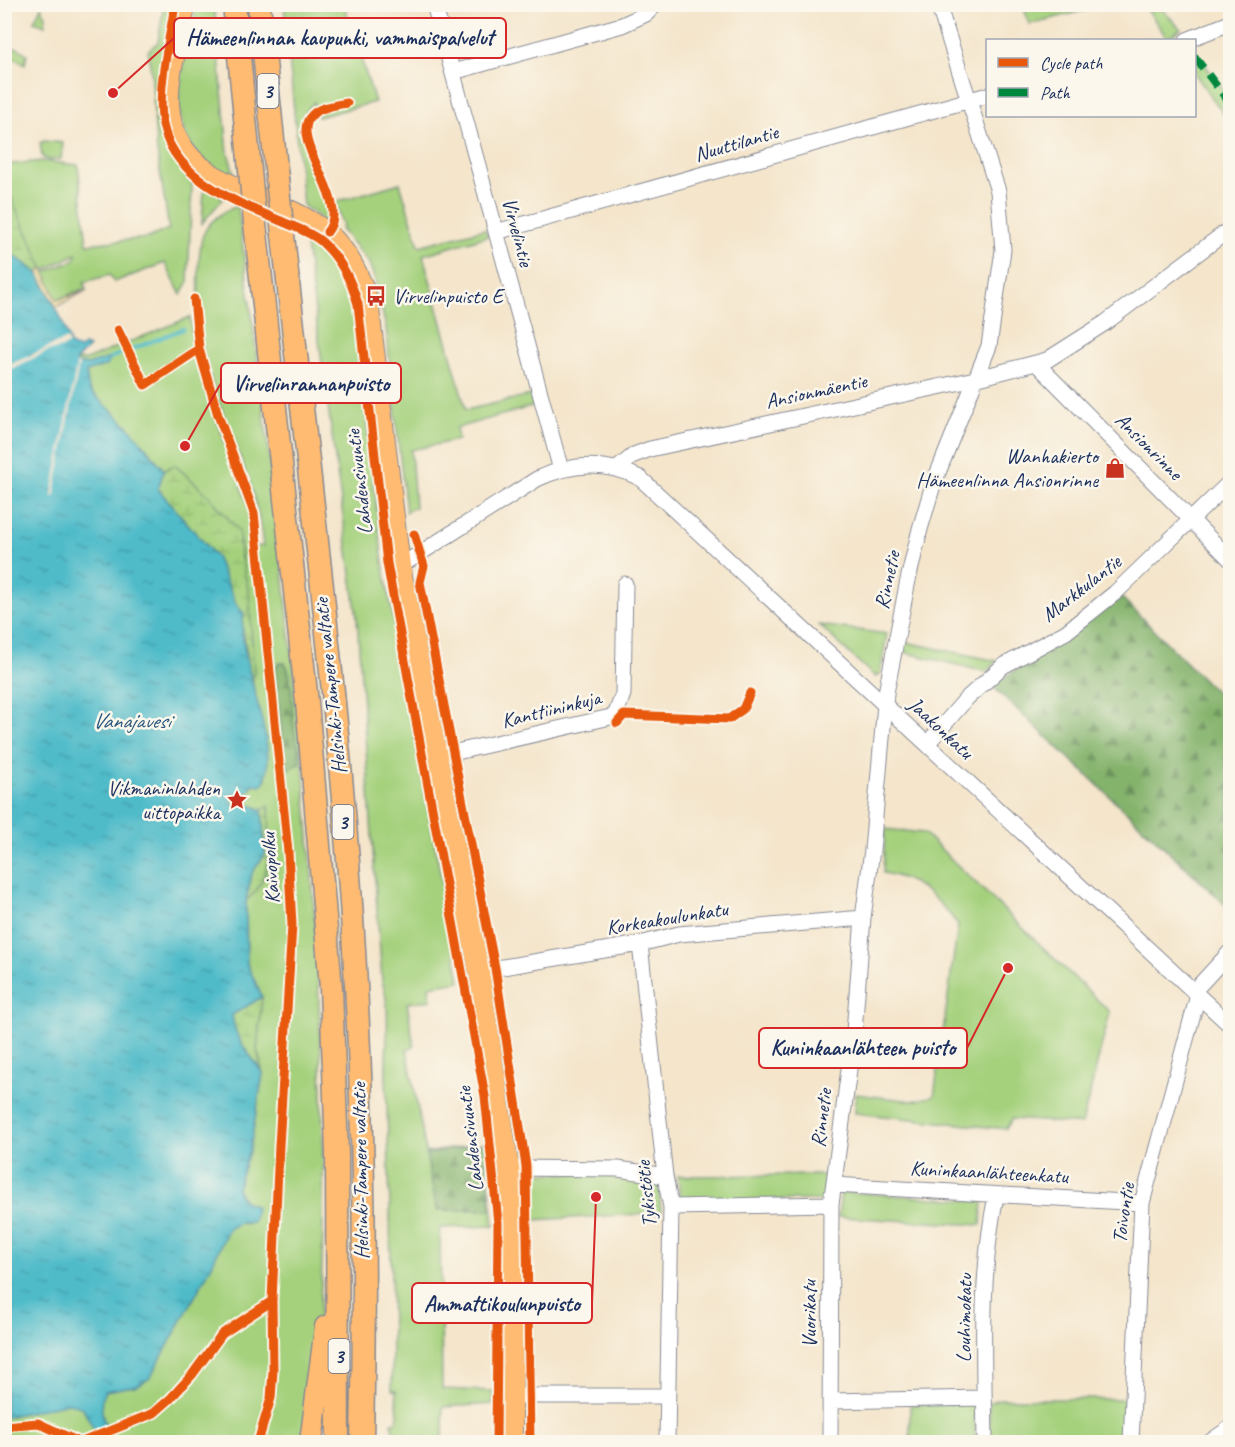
<svg xmlns="http://www.w3.org/2000/svg" width="1235" height="1447" font-family="Caveat,sans-serif">
<style>
.green{fill:#a5d17d;stroke:#60806e;stroke-width:1.5}
.forest{fill:url(#forest-firs);stroke:#507165;stroke-width:1.5}
.wetland{fill:url(#wetland-marsh);stroke:#60806e;stroke-width:1.5}
.sand{fill:url(#sand-dots);stroke:#84847e;stroke-width:1.5}
.water{fill:url(#water-ripples);stroke:#357594;stroke-width:1.5}
.pier{fill:#f4e5cb}
.lines{fill:none;stroke-linecap:round;stroke-linejoin:round}
.stream{stroke:#4fbbc9;stroke-width:4}
.minor-casing{stroke:#888a94;stroke-width:17}
.major-casing{stroke:#888a94;stroke-width:22}
.highway-casing{stroke:#888a94;stroke-width:25}
.minor{stroke:#fff;stroke-width:15}
.major{stroke:#febb71;stroke-width:20}
.highway{stroke:#febb71;stroke-width:22}
.highway-bridge-casing{stroke:#888a94;stroke-width:25;stroke-linecap:butt}
.highway-bridge{stroke:#febb71;stroke-width:22}
.quiet{stroke:#00873e;stroke-width:8;stroke-dasharray:15 8;stroke-linecap:butt}
.cycleway-casing{stroke:#fbf7ec;stroke-width:13}
.cycleway{stroke:#e8590c;stroke-width:9}
.labels{text-anchor:middle;stroke-width:5;stroke-linejoin:round;paint-order:stroke}
.shield{fill:#fbf7ec;stroke:#5e6b89;stroke-width:1.5}
.shield-label{font-size:20px;font-weight:bold;fill:#1b2f5e}
.street-label{font-size:21px;fill:#1b2f5e;stroke:#fbf7ec}
.poi-label{font-size:21px;fill:#1b2f5e;stroke:#fbf7ec;text-anchor:end}
.water-label{font-size:22px;font-style:italic;fill:#2b597e;stroke:#fbf7ec}
.leader{fill:none;stroke:#d62828;stroke-width:2}
.callout-dot{fill:#d62828;stroke:#fbf7ec;stroke-width:2}
.callout{fill:#fbf7ec;stroke:#d62828;stroke-width:2}
.callout-label{font-size:22px;text-anchor:middle;font-weight:bold;fill:#1b2f5e}
</style>
<defs>
<pattern id="forest-firs" width="22" height="20" patternUnits="userSpaceOnUse" patternTransform="scale(1.5)"><rect width="22" height="20" fill="#84b36c"/><path d="M5 1l3.5 6h-7zM16 11l3.5 6h-7z" fill="#6b925c"/></pattern>
<pattern id="wetland-marsh" width="20" height="14" patternUnits="userSpaceOnUse" patternTransform="scale(1.5)"><rect width="20" height="14" fill="#a5d17d"/><path d="M1 5h8M5 5V1M11 12h8M15 12V8" fill="none" stroke="#8db46e"/></pattern>
<pattern id="sand-dots" width="8" height="8" patternUnits="userSpaceOnUse" patternTransform="scale(1.5)"><rect width="8" height="8" fill="#eeda9e"/><path d="M2 2h.1M6 6h.1" fill="none" stroke="#ccbb8a" stroke-width="1.8" stroke-linecap="round"/></pattern>
<pattern id="water-ripples" width="26" height="14" patternUnits="userSpaceOnUse" patternTransform="scale(1.5)"><rect width="26" height="14" fill="#4fbbc9"/><path d="M2 4q2-2 4 0t4 0M15 11q2-2 4 0t4 0" fill="none" stroke="#4198a6"/></pattern>
</defs>
<rect width="100%" height="100%" fill="#fbf7ec"/>
<filter id="ink" filterUnits="userSpaceOnUse"><feTurbulence type="fractalNoise" baseFrequency=".0167" numOctaves="2"/><feDisplacementMap in="SourceGraphic" scale="12" xChannelSelector="R" yChannelSelector="G"/><feConvolveMatrix kernelMatrix="1 2 1 2 8 2 1 2 1" color-interpolation-filters="sRGB"/></filter>
<filter id="wash" filterUnits="userSpaceOnUse"><feTurbulence type="fractalNoise" baseFrequency=".008" numOctaves="4" result="noise"/><feDisplacementMap in="SourceGraphic" scale="24" xChannelSelector="R" yChannelSelector="G"/><feGaussianBlur stdDeviation="1.35" result="paint"/><feColorMatrix in="noise" values="0 0 0 0 0 0 0 0 0 0 0 0 0 0 0 0 0 1.4 0 .05"/><feComposite in="paint" operator="in"/></filter>
<g filter="url(#wash)">
<rect width="100%" height="100%" fill="#f4e5cb"/>
<path class="green" d="M164 5H171L157 92 160 131 165 145 192 184 188 283 181 295 165 263 114 282 110 275 84 282 86 288 56 300 45 272 75 260 76 254 38 273 5 249 4 165 42 161 78 165 87 244 148 238 169 229 156 145 152 78 148 51 158 42Z
M196 5H214L228 153 236 180C225 173 210 166 201 157 159 116 189 52 196 5Z
M284 5H344L375 102 318 117 314 102 304 114V141L331 212V219L327 223 303 205Z
M1023 5V4L1108 5 1029 24Z
M1144 5H1158L1181 29 1167 38Z
M41 7 46 16 45 25 34 21Z
M10 48H18L27 54 25 64 13 58Z
M1195 51 1230 99V123L1195 74Z
M44 141 63 143 61 159 49 160 42 157 40 143Z
M400 183 419 246 485 229 488 236 423 255 466 410 531 395 534 406 456 428 458 440 411 450 415 507 406 512 386 328 376 283 369 263 341 229 343 226 335 202Z
M207 188 221 195 222 200 202 223 204 190Z
M235 207H238C272 479 310 751 320 1026 323 1123 326 1221 319 1319 316 1360 308 1402 302 1442H114L104 1422 100 1399 105 1391 138 1385 150 1378 211 1267 228 1229 239 1223 248 1224 244 1202 237 1188 250 1148 263 1074 257 1050 262 997 247 964 246 900C273 882 269 835 269 807L262 810 253 806 232 805 230 796 266 779C266 767 267 753 266 741 264 722 248 688 254 672L240 543 207 546 191 527 164 470 129 427 89 390 86 372 101 367 111 359 88 365 77 363 76 360H86L190 317 194 350 205 388 251 513 254 547 263 546C257 475 219 419 203 351 198 333 196 247 204 233 210 221 222 212 235 207Z
M305 238H313L333 258 352 298 383 563 460 981 429 986 431 1000 407 1003 414 1046 407 1050 426 1153 485 1143 494 1226 440 1228 442 1389 493 1391V1404L443 1407V1442H394L392 1422H396L398 1415 396 1391 392 1390C392 1285 390 1180 386 1075 385 1044 392 1010 382 981L357 618Z
M819 625 887 634 880 674 875 677Z
M901 641 997 661 986 672 903 652Z
M885 829 924 833 1110 1012 1082 1124 1012 1119 1006 1129 855 1113 856 1094 913 1101 934 1096 958 925C938 898 916 878 883 873Z
M532 1173 608 1174 659 1182 661 1213 533 1220Z
M826 1175 825 1200 680 1201 678 1176Z
M841 1192 983 1201 981 1225 838 1217Z
M1000 1399H1124V1442H989V1402Z
M69 1402 83 1408 101 1442H5L4 1417Z
M975 1403V1442H910V1405Z"/>
<path class="forest" d="M1121 597 1230 706V909L992 686Z
M279 663H285C294 678 291 715 295 735 297 746 302 752 299 763L289 769 285 766 275 670Z
M485 1143 492 1210H437L426 1154Z"/>
<path class="wetland" d="M4 182 43 268 38 273 5 249Z
M175 465 208 495 239 531 240 554 249 593 254 672 251 680 242 624 244 614 236 604 216 557 158 489 164 470Z
M269 806C269 836 275 881 246 900L252 872 265 854 262 810Z
M262 997 257 1050 263 1074C248 1050 236 1046 232 1015Z"/>
<path class="sand" d="M43 268 57 300 87 290 56 307 38 273Z"/>
<path class="water" d="M4 249 38 273 61 318 71 346 80 349 84 345 89 347 76 360 77 363 88 365 110 358 108 365 86 372 89 390 129 427 164 470 158 489 216 557 236 604 244 614C233 656 285 751 262 785L253 784 246 795 235 793 230 796 233 805 253 806 262 810 265 854 252 873 246 900V923L247 964 262 997 232 1015C236 1044 249 1051 263 1074L250 1148 237 1188 241 1199 256 1207 253 1222 239 1223 228 1229 211 1267 150 1378 138 1385 105 1391C96 1408 106 1427 114 1442H101L83 1408 69 1403 5 1417Z"/>
<path class="pier" d="M67 339 69 343 62 348 48 351 5 372V367Z
M77 363 79 364 54 497 52 496Z"/>
<g class="lines">
<path class="stream" d="M110 358 183 329"/>
</g>
</g>
<g filter="url(#ink)">
<g class="lines">
<g class="minor-casing">
<path id="minor" d="M434 4 561 470
M1187 40 1230 23
M453 72 622 25 646 14 656 4
M496 232 988 95
M1037 364 1230 559
M618 468 634 455 650 449 975 379 1047 360 1105 323 1230 229
M400 566 537 479C572 463 605 461 640 478L1230 1025
M927 744 967 698 1003 666 1066 632 1115 593 1230 482
M439 756 615 716 623 694 625 584
M640 944 665 1176 671 1207 667 1442
M479 971 640 944 679 934 863 918
M1194 991 1230 952
M509 1168 618 1169 665 1176
M834 1185 1142 1203
M671 1207 831 1204
M512 1396H667
M830 1401 984 1398
M830 1442 831 1204 854 1032 863 918 872 850 886 693 908 580 920 529 933 485 989 346 1003 250 998 191 938 4
M985 1442C984 1360 979 1277 996 1196
M1131 1442 1142 1203 1198 995
M1210 1442 1230 1428"/>
</g>
<g class="major-casing">
<path id="major" d="M185 4C181 37 167 71 169 104 173 190 275 189 326 232 348 250 360 276 368 301L400 566 479 971 509 1168 513 1216 512 1442"/>
</g>
<g class="highway-casing">
<path id="highway" d="M234 4 249 160
M259 4 277 178
M255 223 307 702 331 988 337 1153 338 1442
M283 235C308 472 340 712 354 950 364 1113 366 1279 362 1442
M311 1442 326 1327"/>
</g>
<use href="#minor" class="minor"/>
<use href="#major" class="major"/>
<use href="#highway" class="highway"/>
<g class="highway-bridge-casing">
<path id="highway-bridge" d="M249 160 255 223
M277 178 283 235"/>
</g>
<use href="#highway-bridge" class="highway-bridge"/>
<path class="quiet" d="M1194 56 1228 101 1230 111"/>
<g class="cycleway-casing">
<path id="cycleway" d="M175 4C170 41 158 81 162 118 168 176 235 202 281 221 294 227 311 232 322 242 341 259 351 280 358 304L387 563 485 1096 498 1223 496 1442
M327 232C353 201 286 140 312 115 319 107 337 105 347 103
M194 299 199 349 218 415 254 513 288 852 292 925 279 1146 272 1301 273 1371 271 1398 258 1442
M118 330 145 385 199 349
M414 534 424 566 420 582 495 968 526 1166 530 1442
M617 723 624 715 729 719 743 709 750 693
M4 1426 38 1423 79 1442
M82 1442 154 1413 170 1399 192 1375 222 1334 272 1301"/>
</g>
<use href="#cycleway" class="cycleway"/>
</g>
</g>
<defs>
<g id="bus-bare" transform="scale(1.62)"><path d="M-5-6H5V4H4V6H2V4H-2V6H-4V4H-5ZM-3.5-4V0h7V-4ZM-3.5 1.2v1.5H-2V1.2ZM2 1.2v1.5H3.5V1.2Z" fill="#c8321e" stroke="#fbf7ec" stroke-width="2.5" paint-order="stroke"/></g>
<g id="shop-bare" transform="scale(1.62)"><path d="M-5-2.5h2.3a2.7 3.5 0 0 1 5.4 0H5L5.5 6h-11ZM-1.5-2.5h3a1.5 2.3 0 0 0-3 0Z" fill="#c8321e" stroke="#fbf7ec" stroke-width="2.5" paint-order="stroke"/></g>
<g id="sight-bare" transform="scale(1.62)"><path d="M0-6L1.8-2.2L6-1.7L2.9 1.2L3.7 5.4L0 3.3L-3.7 5.4L-2.9 1.2L-6-1.7L-1.8-2.2Z" fill="#c8321e" stroke="#fbf7ec" stroke-width="2.5" paint-order="stroke"/></g>
</defs>
<g fill-rule="evenodd">
<use href="#bus-bare" x="376" y="296"/>
<use href="#shop-bare" x="1115" y="468"/>
<use href="#sight-bare" x="237" y="800"/>
</g>
<g class="labels">
<g class="shield">
<rect x="257.5" y="74" width="21" height="34" rx="4.5"/>
<rect x="332.5" y="805" width="21" height="34" rx="4.5"/>
<rect x="328.5" y="1339" width="21" height="34" rx="4.5"/>
</g>
<g class="shield-label">
<text x="268" y="98">3</text>
<text x="343" y="829">3</text>
<text x="339" y="1363">3</text>
</g>
<g class="street-label">
<text transform="translate(736 143) rotate(-16)" y="7">Nuuttilantie</text>
<text transform="translate(518 232) rotate(75)" y="7">Virvelintie</text>
<text transform="translate(816 391) rotate(-12)" y="7">Ansionmäentie</text>
<text transform="translate(1149 446) rotate(45)" y="7">Ansionrinne</text>
<text transform="translate(359 482) rotate(-97)" y="7">Lahdensivuntie</text>
<text transform="translate(887 580) rotate(-78)" y="7">Rinnetie</text>
<text transform="translate(1081 588) rotate(-38)" y="7">Markkulantie</text>
<text transform="translate(330 686) rotate(-96)" y="7">Helsinki-Tampere valtatie</text>
<text transform="translate(551 709) rotate(-14)" y="7">Kanttiininkuja</text>
<text transform="translate(941 728) rotate(43)" y="7">Jaakonkatu</text>
<text transform="translate(270 868) rotate(-94)" y="7">Kaivopolku</text>
<text transform="translate(667 918) rotate(-9)" y="7">Korkeakoulunkatu</text>
<text transform="translate(821 1118) rotate(-83)" y="7">Rinnetie</text>
<text transform="translate(470 1139) rotate(-97)" y="7">Lahdensivuntie</text>
<text transform="translate(360 1171) rotate(-91)" y="7">Helsinki-Tampere valtatie</text>
<text transform="translate(989 1172) rotate(3)" y="7">Kuninkaanlähteenkatu</text>
<text transform="translate(646 1194) rotate(-96)" y="7">Tykistötie</text>
<text transform="translate(1123 1213) rotate(-82)" y="7">Toivontie</text>
<text transform="translate(809 1314) rotate(-90)" y="7">Vuorikatu</text>
<text transform="translate(964 1318) rotate(-89)" y="7">Louhimokatu</text>
</g>
<g class="poi-label">
<text x="393" y="303" text-anchor="start">Virvelinpuisto E</text>
<text x="1098" y="463">Wanhakierto<tspan x="1098" dy="24">Hämeenlinna Ansionrinne</tspan></text>
<text x="220" y="795">Vikmaninlahden<tspan x="220" dy="24">uittopaikka</tspan></text>
</g>
<g class="water-label">
<text x="131" y="728">Vanajavesi</text>
</g>
</g>
<path class="leader" d="M113 93L174 38M185 446L221 383M1008 968L967 1048M596 1197L592 1303"/>
<g class="callout-dot">
<circle cx="113" cy="93" r="6"/>
<circle cx="185" cy="446" r="6"/>
<circle cx="1008" cy="968" r="6"/>
<circle cx="596" cy="1197" r="6"/>
</g>
<g class="callout">
<rect x="174" y="18" width="332" height="40" rx="6"/>
<rect x="221" y="363" width="180" height="40" rx="6"/>
<rect x="759" y="1028" width="208" height="40" rx="6"/>
<rect x="412" y="1283" width="180" height="40" rx="6"/>
</g>
<g class="callout-label">
<text x="340" y="45">Hämeenlinnan kaupunki, vammaispalvelut</text>
<text x="311" y="391">Virvelinrannanpuisto</text>
<text x="863" y="1055">Kuninkaanlähteen puisto</text>
<text x="502" y="1311">Ammattikoulunpuisto</text>
</g>
<rect width="1235" height="1447" fill="none" stroke="#fbf7ec" stroke-width="24"/>
<rect x="986" y="39" width="210" height="78" fill="#fbf7ec" stroke="#a1a7b3" stroke-width="1.5"/>
<rect x="998" y="58" width="30" height="9" fill="#e8590c" stroke="#a1a7b3" stroke-width="1.5"/>
<text x="1040" y="69" font-size="18" fill="#1b2f5e">Cycle path</text>
<rect x="998" y="88" width="30" height="9" fill="#00873e" stroke="#a1a7b3" stroke-width="1.5"/>
<text x="1040" y="99" font-size="18" fill="#1b2f5e">Path</text>
</svg>
